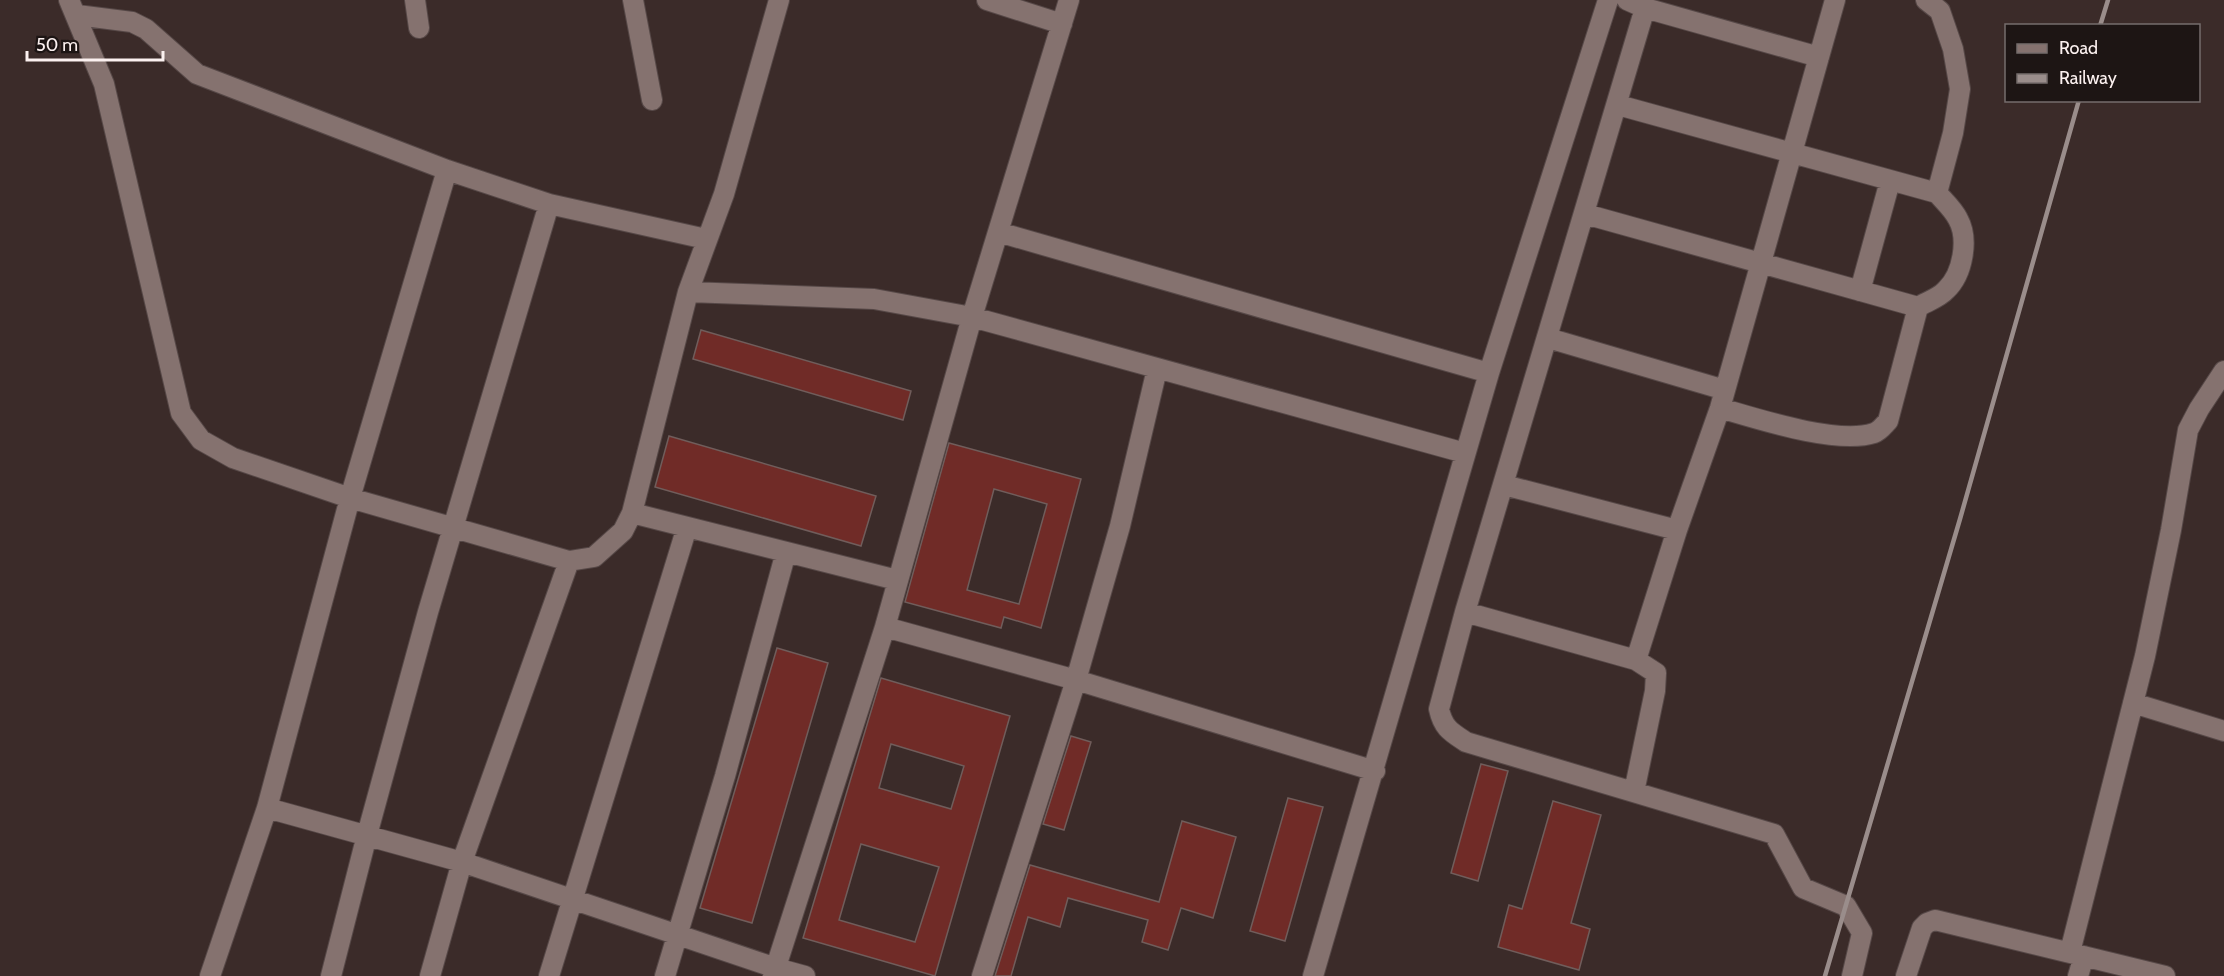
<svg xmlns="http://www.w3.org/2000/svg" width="2224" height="976" font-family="Cabin,sans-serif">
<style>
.building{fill:#702b27;stroke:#705d5b;stroke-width:1.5;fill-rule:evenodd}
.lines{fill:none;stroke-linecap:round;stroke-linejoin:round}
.minor-casing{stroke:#564847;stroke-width:22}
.minor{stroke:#85726f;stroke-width:20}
.rail{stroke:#9a8d8b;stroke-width:4.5}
</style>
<rect width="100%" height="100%" fill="#3b2b29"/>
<path class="building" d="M701 330 911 391 903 420 693 359Z
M669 436 876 496 861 546 655 487Z
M949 443 1081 479 1041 628 1004 617 1001 628 905 602ZM994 489 1047 504 1019 604 967 590Z
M777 648 828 663 752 923 700 908Z
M881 678 1010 716 935 976 803 938ZM891 744 964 766 951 809 879 788ZM861 844 939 867 915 942 839 920Z
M1071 736 1091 742 1064 830 1043 824Z
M1481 764 1508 771 1478 881 1451 873Z
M1288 798 1323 807 1285 941 1250 931Z
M1553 801 1601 815 1571 923 1590 929 1579 970 1498 947 1509 905 1522 909Z
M1182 821 1236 837 1213 918 1181 908 1168 950 1142 942 1148 920 1068 898 1060 927 1028 917 1011 976H995L1030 865 1159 902Z"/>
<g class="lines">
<g class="minor-casing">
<path id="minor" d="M69 0 104 84 181 413 201 440 233 458 350 498 569 561 594 557 623 531 632 513 688 292 724 194 779 0
M415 0 419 28
M633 0 652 100
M987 0 1062 24
M1627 0 1645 8 1819 57
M1926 0 1940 11 1953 49 1960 89 1953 133 1937 193
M1645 8 1465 612 1439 709C1443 728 1451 732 1466 742L1774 834 1803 888 1846 906 1862 933 1852 976
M77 15 132 22 146 29 197 74 447 170 549 204 706 239
M1618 105 1937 193C1944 201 1953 209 1958 219 1969 239 1963 274 1946 290 1939 298 1926 302 1918 307L1888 421C1884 425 1880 431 1874 433 1837 445 1758 419 1720 408
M1585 214 1918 307
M998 232 1489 373
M1860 291 1890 181
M688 292 874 299 972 317 1465 453
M1548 338 1725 390
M1504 485 1677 530
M632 513 897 580
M1465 612 1636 660 1656 673 1655 691 1634 792
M885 627 1076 680 1375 771
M1636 660 1677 530 1720 408 1835 0
M2133 703 2224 731
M267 808 462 862 776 968 805 976
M2070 952 2145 656 2171 530 2188 430 2199 409 2224 371
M210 976 267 808 350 498 447 170
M331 976 367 835 428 612 549 204
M430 976 462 862 569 561
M549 976 687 527
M665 976 725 776 786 552
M773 976 885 627 972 317 1069 0
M982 976 1076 680 1120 526 1157 369
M1313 976 1489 373 1608 0
M1906 976 1922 928 1927 923 1935 920 2165 976
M2078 976 2084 956"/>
</g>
<use href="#minor" class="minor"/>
<path class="rail" d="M2100 26 2108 0
M1825 976 1960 519 2079 100"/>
</g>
<rect x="2005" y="24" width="195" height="78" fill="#1d1514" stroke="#766d6c" stroke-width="1.5"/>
<rect x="2017" y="44" width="30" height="9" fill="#85726f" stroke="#766d6c" stroke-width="1.5"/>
<text x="2059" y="54" font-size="18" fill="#fcf1f0">Road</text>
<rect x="2017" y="74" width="30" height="9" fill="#9a8d8b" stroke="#766d6c" stroke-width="1.5"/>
<text x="2059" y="84" font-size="18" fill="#fcf1f0">Railway</text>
<path d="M27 51v9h136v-9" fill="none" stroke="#fcf1f0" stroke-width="3"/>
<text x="36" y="51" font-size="18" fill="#fcf1f0" stroke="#1d1514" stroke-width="4.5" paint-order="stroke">50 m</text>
</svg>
